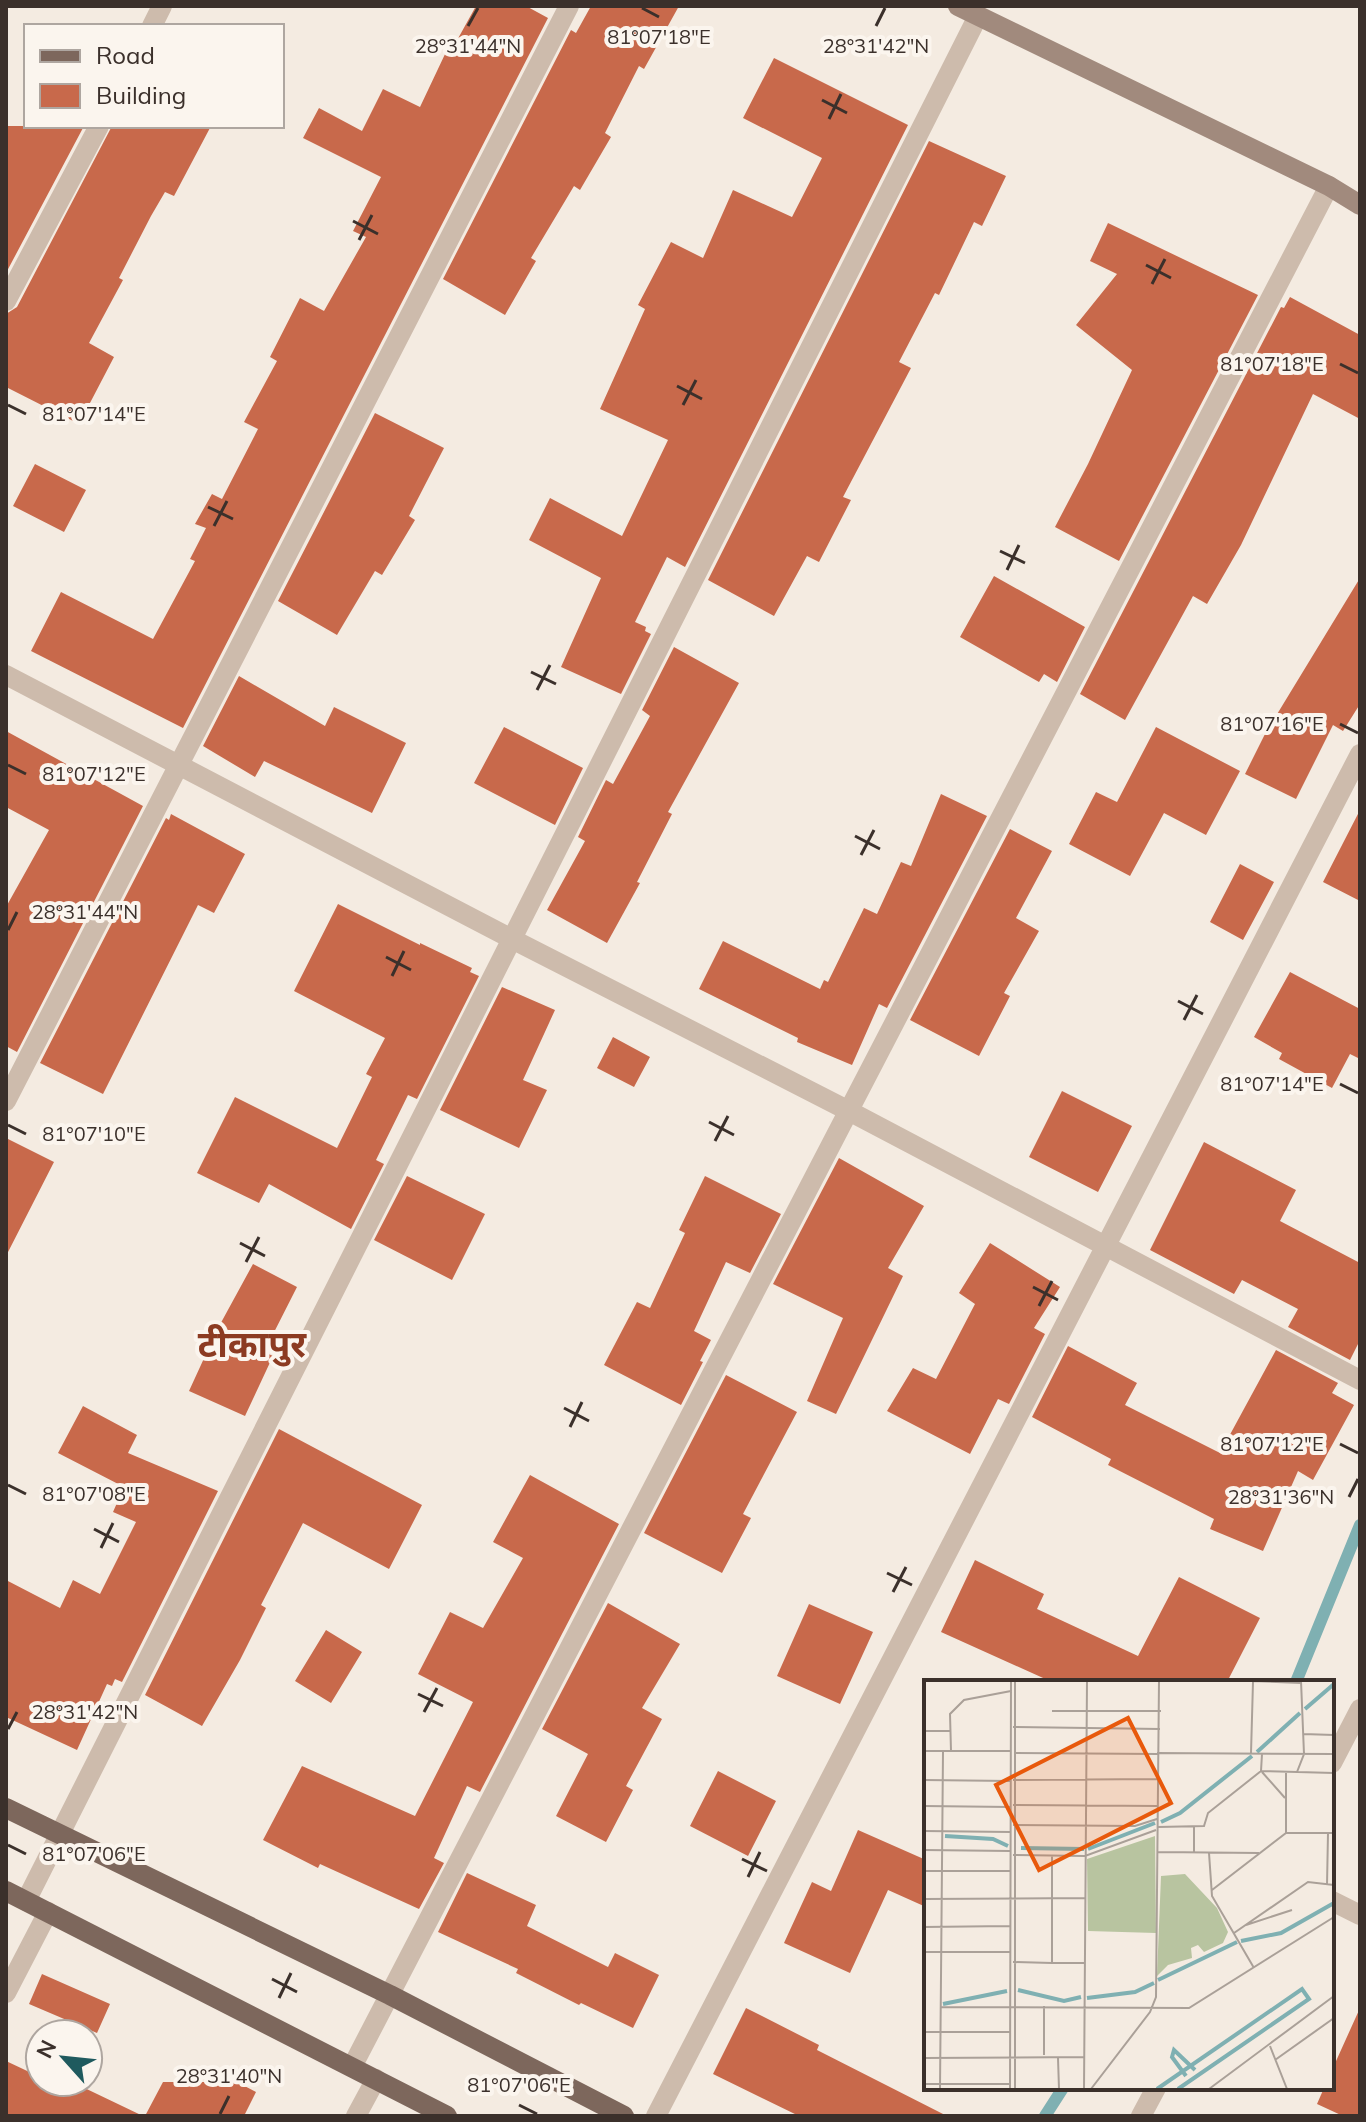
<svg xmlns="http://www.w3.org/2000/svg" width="1366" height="2122" font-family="Mulish,'Noto Sans Devanagari',sans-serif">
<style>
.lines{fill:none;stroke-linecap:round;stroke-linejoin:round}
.stream{stroke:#7fb0b2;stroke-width:12}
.building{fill:#c8694b}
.street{stroke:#cdbbac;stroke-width:20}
.secondary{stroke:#a18a7d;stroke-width:20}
.primary{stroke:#7d675c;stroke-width:20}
.ticks{fill:none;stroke:#3b302b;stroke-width:3}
.labels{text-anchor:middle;stroke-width:8;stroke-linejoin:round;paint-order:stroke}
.district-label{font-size:36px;font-weight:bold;fill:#8c3b22;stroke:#fbf5ee}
.inset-river{fill:none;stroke:#7fb0b2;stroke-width:4}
.inset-road{fill:none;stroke:#aaa098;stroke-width:2}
.view{fill:#e8590c;fill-opacity:0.15;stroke:#e8590c;stroke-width:4}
.inset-edge{fill:none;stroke:#3b302b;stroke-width:4}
.ticks-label{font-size:20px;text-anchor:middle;fill:#3b302b;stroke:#fbf5ee;stroke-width:8;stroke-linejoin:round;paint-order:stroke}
</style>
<rect width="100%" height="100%" fill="#f4ebe1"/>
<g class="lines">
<path class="stream" d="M1296 1682 1360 1525
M1045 2116 1063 2088"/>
</g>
<path class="building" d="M476 6H526L548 18 183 728 31 651 61 592 153 639 195 561 190 559 206 528 195 524 212 494 222 499 258 429 244 422 277 361 270 357 300 298 324 311 366 237 353 231 381 177 303 138 319 108 362 131 383 89 420 107 446 52 450 53Z
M591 6H679L644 69 639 66 605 133 611 137 580 190 574 186 531 258 536 261 505 315 443 279 571 30 576 33Z
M774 58 908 125 685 567 667 557 635 622 646 627 645 631 651 634 621 694 561 667 601 578 529 540 550 498 622 536 668 440 600 409 645 309 638 305 671 242 703 258 733 190 792 217 822 158 743 118Z
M6 126H84L6 273Z
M112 126H211L174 196 165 192 151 216 119 278 123 280 89 343 114 357 79 424 6 387V314L17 307Z
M929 141 1006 176 982 226 974 222 939 295 935 293 899 362 911 368 843 497 851 500 819 562 807 556 774 616 708 580Z
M1108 223 1258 295 1119 561 1055 527 1088 464 1132 370 1076 325 1117 274 1090 261Z
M1290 297 1360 335V419L1313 394 1241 545 1207 604 1193 596 1125 720 1080 694 1281 307 1284 308Z
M375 413 444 448 409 516 415 520 382 575 375 571 337 635 278 601Z
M35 464 86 490 64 532 13 506Z
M994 576 1085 627 1057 682 1044 674 1039 682 960 637Z
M1360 578V704L1343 731 1333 725 1296 799 1245 774 1265 734Z
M674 647 739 683 668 812 672 814 637 882 640 883 607 943 547 910 585 841 578 837 606 780 613 784 650 716 642 710Z
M239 676 325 726 334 707 406 743 372 813 264 761 255 777 203 746Z
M504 727 583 768 555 825 474 783Z
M1156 727 1240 771 1206 835 1164 813 1130 876 1069 844 1096 792 1117 802Z
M6 731 143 806 17 1052 6 1046V907L49 830 6 807Z
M941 794 987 816 887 1008 879 1004 852 1065 797 1042 798 1038 699 989 723 941 820 989 824 980 828 982 864 908 877 914 901 862 911 866Z
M1360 810V901L1323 882Z
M171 814 245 854 214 913 198 905 103 1094 40 1063 166 818 169 820Z
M1010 829 1052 851 1016 918 1039 931 1004 993 1010 996 979 1056 910 1020Z
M1240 864 1274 882 1243 940 1210 922Z
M338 904 420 945V943L472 968 470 972 479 976 417 1099 408 1095 376 1160 384 1164 351 1229 269 1184 259 1203 197 1173 235 1097 337 1148 372 1077 366 1074 385 1038 294 991Z
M1290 972 1360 1009V1059L1350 1054 1332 1088 1279 1059 1282 1053 1254 1037Z
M502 987 555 1010 523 1080 547 1090 519 1148 440 1110Z
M613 1037 650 1057 634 1087 597 1068Z
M1062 1091 1132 1126 1098 1192 1029 1157Z
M6 1138 54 1162 6 1256Z
M1204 1142 1296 1190 1280 1221 1360 1263V1340L1350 1360 1288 1327 1298 1309 1242 1280 1234 1294 1150 1250Z
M839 1158 924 1206 888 1268 903 1276 836 1414 807 1401 843 1318 773 1284Z
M407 1176 485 1214 452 1280 374 1240Z
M705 1176 781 1214 750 1273 726 1262 694 1331 711 1340 700 1361 703 1362 681 1405 604 1365 637 1302 650 1308 685 1233 679 1230Z
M990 1243 1060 1287 1034 1328 1045 1334 1009 1404 998 1399 970 1454 887 1411 913 1368 936 1379 975 1304 959 1293Z
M253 1264 297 1287 264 1352 273 1356 245 1416 189 1391 217 1330Z
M1068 1346 1137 1383 1125 1405 1220 1453 1276 1350 1338 1383 1332 1393 1354 1405 1313 1480 1298 1471 1263 1551 1210 1529 1214 1519 1108 1465 1111 1459 1032 1417Z
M726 1375 797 1412 743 1514 751 1518 722 1573 644 1533Z
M83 1406 137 1435 128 1453 218 1491 122 1682 115 1679 112 1686 107 1684 77 1750 6 1717V1580L60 1608 73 1580 100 1594 136 1522 113 1512 124 1487 58 1453Z
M279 1429 422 1505 389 1569 303 1523 261 1605 266 1608 240 1660 202 1726 145 1695Z
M530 1475 619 1524 480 1792 467 1786 434 1858 444 1863 419 1909 320 1864 318 1868 263 1840 302 1766 415 1816 473 1702 418 1674 450 1612 483 1628 523 1558 493 1542Z
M975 1560 1044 1594 1037 1609 1138 1656 1179 1577 1260 1618 1227 1682H1052L941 1632Z
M608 1603 680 1644 642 1708 662 1719 626 1786 633 1790 606 1842 556 1816 588 1754 542 1729Z
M809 1604 873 1632 840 1704 777 1676Z
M326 1630 362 1652 331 1703 295 1681Z
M718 1771 776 1801 748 1856 690 1826Z
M858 1830 926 1860V1907L888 1890 850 1973 784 1943 812 1882 831 1891Z
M467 1873 536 1905 527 1926 608 1967 615 1953 659 1975 633 2028 581 2003 579 2005 516 1973 518 1969 438 1932Z
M42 1974 110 2004 97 2033 29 2004Z
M746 2008 819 2045 817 2050 947 2116H799L713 2074Z
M1360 2008V2116H1343L1317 2104 1324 2088H1332V2070Z
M6 2061 40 2077V2082H72L143 2116H6Z
M163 2082H237L256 2092 244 2116H145Z"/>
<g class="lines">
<path class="street" d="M152 26 162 6
M6 301 99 126
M6 675 510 938 849 1111 1360 1380
M6 1101 569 6
M1332 1763 1360 1709
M26 1901 978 16
M1332 1901 1360 1915
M6 1993 48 1912
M352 2067 1329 186
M356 2116 376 2079
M656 2116 1360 754
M1141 2116 1156 2088"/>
<path class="secondary" d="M958 6 1329 186 1360 205"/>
<path class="primary" d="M6 1808 390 1995 624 2116
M6 1891 447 2116"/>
</g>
<path class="ticks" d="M642 8 659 17M468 26 478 8M876 26 885 8M822 100 847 113M829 119 841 94M353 221 378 234M359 240 372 215M1146 265 1171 278M1152 284 1165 259M1340 364 1358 373M677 386 702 399M8 405 26 414M683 405 696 380M208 507 233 519M214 526 227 501M1000 551 1025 563M1007 570 1019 545M531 672 556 684M537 690 550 665M1340 724 1358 733M8 765 26 774M855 836 880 849M861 855 874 830M8 930 17 912M386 957 411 970M392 976 404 951M1178 1001 1203 1014M1184 1020 1197 995M1340 1084 1358 1093M709 1122 734 1135M8 1125 26 1134M715 1141 728 1116M240 1243 265 1256M246 1262 259 1237M1033 1287 1058 1300M1039 1306 1052 1281M564 1408 589 1421M570 1427 582 1402M1340 1444 1358 1453M8 1485 26 1494M1349 1497 1358 1479M94 1529 119 1542M101 1548 113 1523M887 1573 912 1585M893 1592 906 1567M418 1694 443 1706M424 1712 437 1688M8 1729 17 1712M8 1845 26 1854M742 1859 767 1871M748 1877 760 1852M272 1979 297 1992M279 1998 291 1973M519 2105 537 2114M220 2114 229 2096"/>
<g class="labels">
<g class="district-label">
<text x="252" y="1357">टीकापुर</text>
</g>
</g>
<g transform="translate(924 1680)">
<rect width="410" height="410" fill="#f4ebe1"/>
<path d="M231 156 232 253 164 251 163 179ZM261 194 293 228 304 252 299 263 280 272 274 265 267 268 268 278 244 285 233 296 237 196Z" fill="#b8c4a0"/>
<path class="inset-river" d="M381 29 410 4M333 72 376 33M237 142 256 133 328 76M21 156 69 159 84 166M97 168 160 169M164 169 231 143M317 261 357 253 410 223M234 300 313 262M94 310 140 321 157 317M163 318 211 312 230 303M19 324 83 311M262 396 248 377 250 370 271 390M233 409 378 309 385 319 254 409"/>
<path class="inset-road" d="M125 1H234M329 1 377 3M128 31H237M89 47 236 49M0 51H26M379 54 410 55M0 71H87M27 71 26 34 40 20 87 11M92 73 234 74M233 73 410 74M327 73 329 2M337 91 410 93M338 92 361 118M373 92 380 74 377 1M0 100 86 101M89 100 234 99M89 125 234 126M0 126 86 127M89 145 211 146 233 139M234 147 280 146 284 133 337 91 338 74M270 147V173M0 151 87 152M362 153V93M0 170 86 171M234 172 335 173M285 173 288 216 330 288M89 175 161 176 232 150M128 176V283H161M0 191H86M403 205 404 153M288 210 362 153H410M0 219 161 218M322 245 368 230M0 247 86 246M310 253 384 202 410 205M0 272H86M89 282 128 283M120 326V375M16 327 265 328 410 237M0 352H86M346 366 363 409M0 378 160 377M134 378 135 409M351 380 410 338M0 404H86M16 409 19 72M86 409 87 1M91 409V1M160 409 163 1M167 409 226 332 232 317 235 1M285 409 410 316"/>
<path class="view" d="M204 38 247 123 115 190 72 105Z"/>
<rect width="410" height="410" class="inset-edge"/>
</g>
<g class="ticks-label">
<text x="659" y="44">81°07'18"E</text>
<text x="468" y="53">28°31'44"N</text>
<text x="876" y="53">28°31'42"N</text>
<text x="1272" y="371">81°07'18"E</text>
<text x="94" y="421">81°07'14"E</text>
<text x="1272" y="731">81°07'16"E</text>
<text x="94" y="781">81°07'12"E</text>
<text x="85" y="919">28°31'44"N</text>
<text x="1272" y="1091">81°07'14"E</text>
<text x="94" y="1141">81°07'10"E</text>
<text x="1272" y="1451">81°07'12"E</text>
<text x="94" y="1501">81°07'08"E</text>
<text x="1281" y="1504">28°31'36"N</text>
<text x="85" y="1719">28°31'42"N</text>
<text x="94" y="1861">81°07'06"E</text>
<text x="229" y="2083">28°31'40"N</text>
<text x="519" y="2092">81°07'06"E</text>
</g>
<rect width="1366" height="2122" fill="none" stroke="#3b302b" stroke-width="16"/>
<rect x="24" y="24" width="260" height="104" fill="#fbf5ee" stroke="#aea6a0" stroke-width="2"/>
<rect x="40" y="50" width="40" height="12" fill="#7d675c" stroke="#aea6a0" stroke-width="2"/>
<text x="96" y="64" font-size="24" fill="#3b302b">Road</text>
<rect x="40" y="84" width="40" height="24" fill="#c8694b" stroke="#aea6a0" stroke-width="2"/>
<text x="96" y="104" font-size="24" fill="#3b302b">Building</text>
<g transform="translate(64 2058) rotate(297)"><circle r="38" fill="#fbf5ee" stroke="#aea6a0" stroke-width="2"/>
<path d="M0-6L14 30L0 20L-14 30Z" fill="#1f5a5e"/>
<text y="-12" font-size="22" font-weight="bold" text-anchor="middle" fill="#3b302b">N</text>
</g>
</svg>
